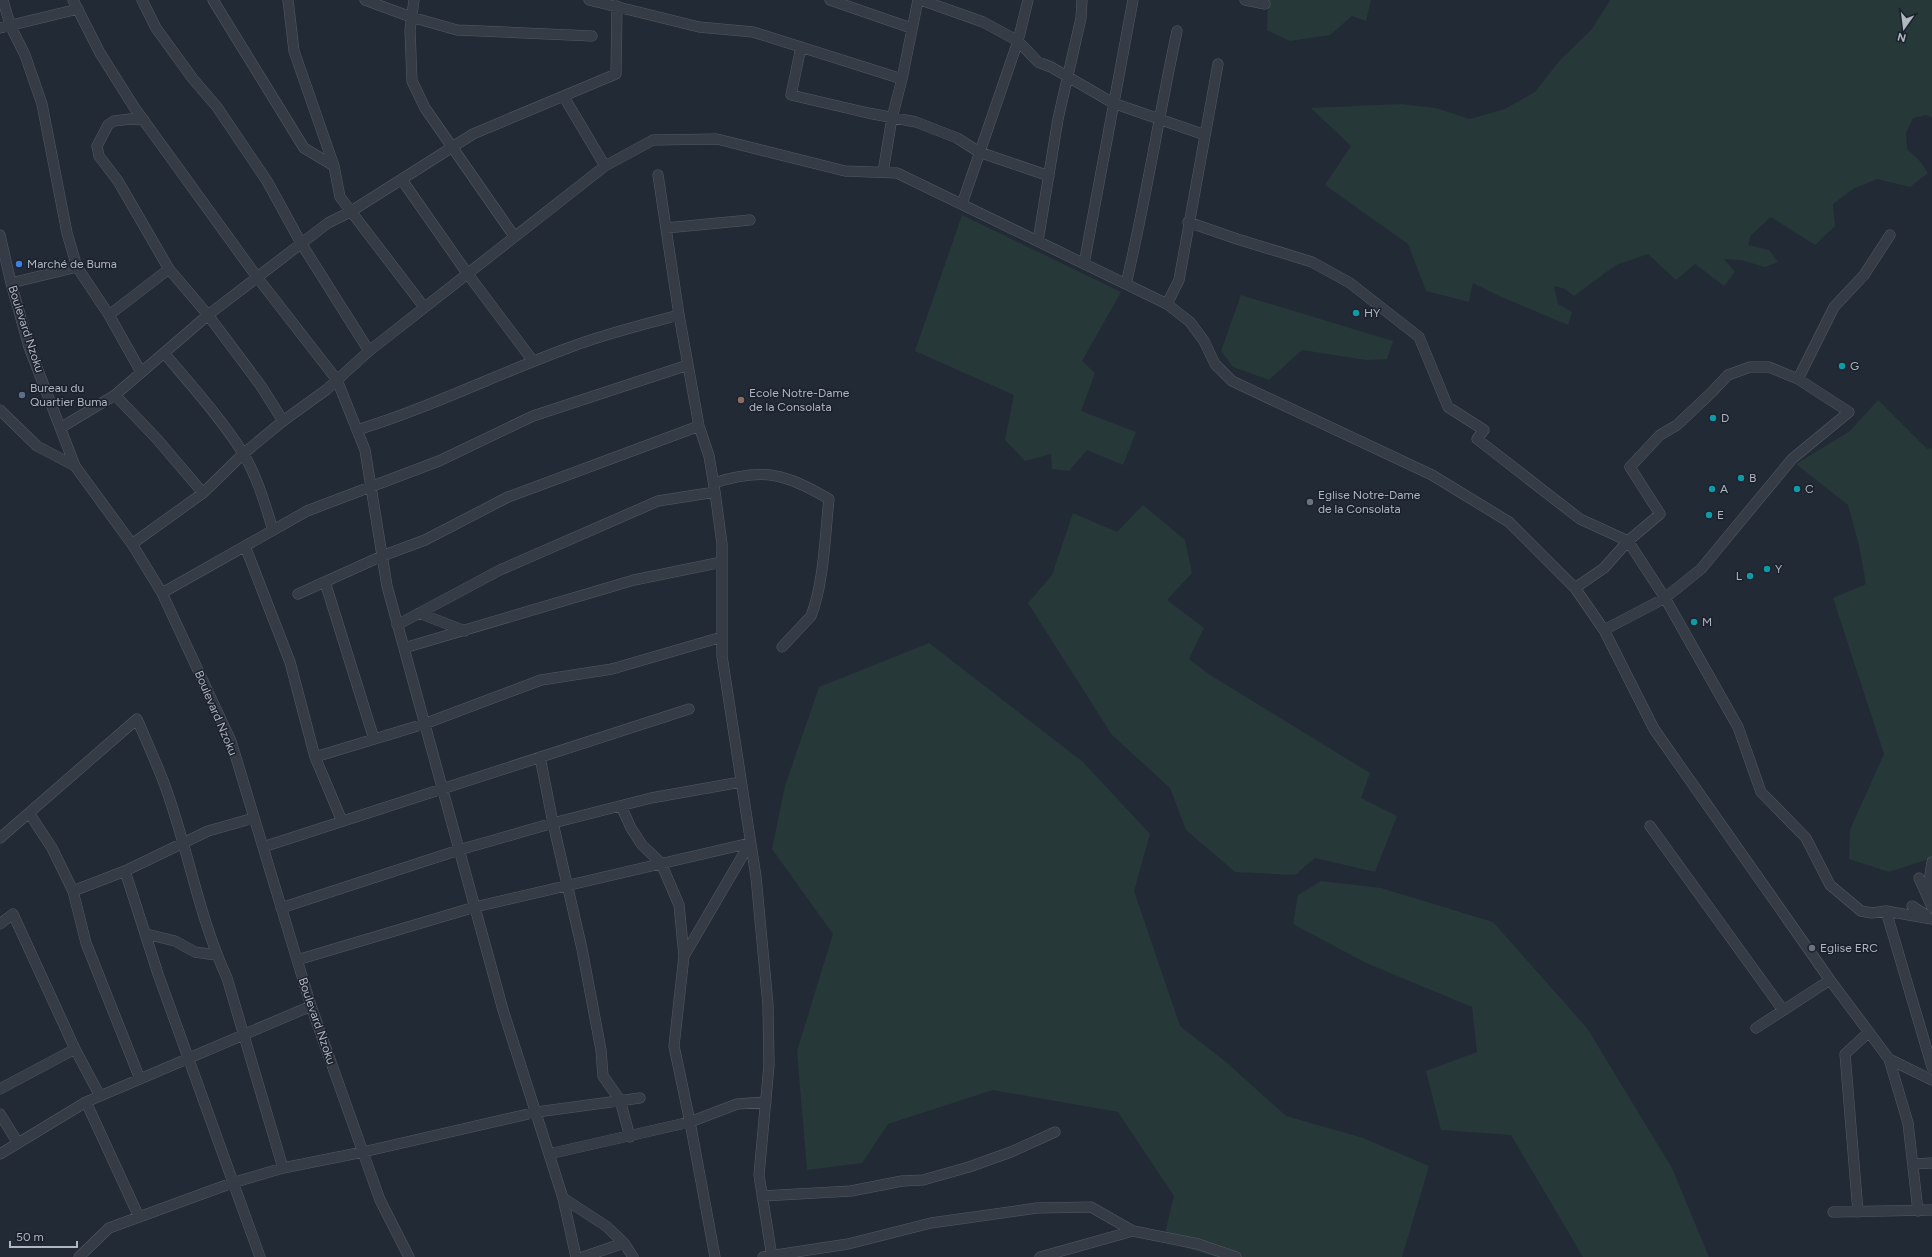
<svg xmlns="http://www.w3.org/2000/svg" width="1932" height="1257" font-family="Figtree,sans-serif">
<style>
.green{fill:#273839}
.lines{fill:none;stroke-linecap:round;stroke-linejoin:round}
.minor-casing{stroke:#535a64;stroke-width:11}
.minor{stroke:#353c46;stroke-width:10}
.shop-dot{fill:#3f7fe0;stroke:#1b212b;stroke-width:1.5}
.culture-dot{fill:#0f9aa8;stroke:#1b212b;stroke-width:1.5}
.service-dot{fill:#5c6f8a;stroke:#1b212b;stroke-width:1.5}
.education-dot{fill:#8d6e63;stroke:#1b212b;stroke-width:1.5}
.worship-dot{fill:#6b7280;stroke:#1b212b;stroke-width:1.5}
.labels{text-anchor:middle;stroke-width:3;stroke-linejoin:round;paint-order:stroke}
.poi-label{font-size:12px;fill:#b0b7c3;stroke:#1b212b;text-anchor:start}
.street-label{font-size:12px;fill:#b0b7c3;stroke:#1b212b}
</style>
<rect width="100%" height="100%" fill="#222a36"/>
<path class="green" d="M1268 0H1371L1366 21 1352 16 1330 35 1290 41 1267 30Z
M1610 0H1932V117L1926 115 1913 118 1906 133 1907 149 1919 160 1928 173 1910 187 1877 179 1853 189 1833 204 1835 226 1815 245 1771 217 1751 235 1748 245 1769 250 1778 262 1765 267 1741 260 1724 259 1735 272 1724 286 1695 264 1676 280 1648 254 1616 265 1574 296 1565 289 1554 286 1558 304 1572 312 1568 325 1499 296 1473 283 1469 302 1426 291 1408 244 1325 185 1351 146 1311 108 1401 104 1436 108 1470 119 1505 109 1535 92 1560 60 1592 29Z
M962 215 1121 292 1082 361 1095 373 1081 411 1136 432 1123 465 1087 450 1069 471 1052 469 1051 454 1025 461 1005 440 1014 395 915 351Z
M1241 295 1393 341 1387 359 1366 360 1302 350 1269 380 1233 367 1221 351Z
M1878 400 1927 449 1932 448V858L1889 872 1849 859 1850 830 1884 754 1833 598 1866 584 1859 545 1848 505 1796 464 1850 431Z
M1143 505 1185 540 1192 573 1167 600 1204 628 1189 659 1207 673 1370 773 1361 798 1397 816 1375 872 1315 858 1295 875 1235 872 1186 830 1170 788 1112 735 1028 603 1052 575 1073 513 1117 532Z
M929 643 1083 762 1150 834 1134 891 1180 1026 1226 1062 1286 1116 1363 1138 1429 1166 1402 1257H1216L1163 1241 1174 1196 1118 1112 993 1090 888 1124 862 1163 807 1170 797 1051 833 934 772 849 785 786 819 687Z
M1321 881 1381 888 1493 922 1587 1028 1672 1168 1709 1257H1583L1511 1135 1441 1130 1426 1071 1477 1052 1472 1007 1366 963 1293 924 1298 895Z"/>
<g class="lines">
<g class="minor-casing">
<path id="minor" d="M3 0 10 25 25 55 42 104 67 233 77 267 109 315 141 372
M73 0 100 53 134 107 257 277 337 380 365 450 387 586 503 1010 563 1198 606 1226 624 1243 633 1257
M142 0 156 28 193 79 217 107 267 181 301 243 369 351
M213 0 304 148 334 166
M288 0 294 51 334 166 340 197 424 307
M365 0 411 17 457 30 592 36
M414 0 410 30 412 81 425 108 514 236
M589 0 699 27 753 32 902 79
M830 0 911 28
M921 0 983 22 1018 41 1038 62 1051 67 1113 103 1205 135
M1245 0 1265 4
M0 28 78 9
M801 47 791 95 868 113 916 122 957 138 979 152 1049 176
M564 97 605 166
M144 120 130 119 114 121 108 125 97 146 99 156 118 181 169 269 208 315 261 386 283 421
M883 172 892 118 902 79 918 0
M402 180 467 273 533 361
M962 204 1018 41 1028 0
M1188 222 1237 239 1312 262 1350 283 1419 337 1448 407 1484 430 1477 439 1580 519 1628 541 1665 598 1738 727 1761 792 1806 838 1830 885 1861 911 1872 913 1886 911 1932 919
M666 228 750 220
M0 235 11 283 29 347 75 466 132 544 162 593 231 741 311 1006 380 1200 409 1257
M1038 241 1058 119 1081 18 1082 0
M1084 264 1133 0
M11 283 77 267
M1126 284C1146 200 1159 115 1177 31
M1167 304 1179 280 1218 64
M109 315 169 269
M164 353C191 385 220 417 243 453 257 476 265 504 273 530
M115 395 157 439 203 493
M0 410 37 446 75 466
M62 427 115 395 208 315 328 223 350 212 473 134 616 74 617 6
M357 430C429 408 497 374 568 348 604 334 642 325 679 315
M714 483C764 467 786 474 829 499 825 535 824 583 811 616L782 647
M715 492 722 544V656L756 877 768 1005 769 1065 759 1175 772 1257
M132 544 203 493 243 454 283 421 326 390 369 351 605 166 653 140 717 139 845 171 897 173 1167 304 1190 322 1204 341 1215 364 1232 381 1432 475 1509 522 1575 588 1604 630 1654 729 1830 980 1889 1059 1932 1080
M245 546 290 662 315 757 342 821
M325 582 374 739
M1575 588 1604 568 1628 541 1660 514 1630 467 1660 435 1677 425 1711 393 1728 375 1750 367H1769L1798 379
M162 593 307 511 439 461 533 416 688 365
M298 594 382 556 425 540 508 497 699 426
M419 613 465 631
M397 625 500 570 658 501 715 492 709 456 699 426 679 315 658 175
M1604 630 1665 598 1701 569 1792 459 1849 412 1798 379 1834 307 1864 275 1890 235
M404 648 634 580 722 562
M315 757 424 724 541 680 612 669 722 637
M540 757 553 823 582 949 601 1050 603 1076 620 1100 630 1137
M621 806 631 828 642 845 661 863 679 905 684 956 674 1046 690 1122 715 1257
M29 813 52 848 73 891 86 943 140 1079
M1650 826 1783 1010
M0 838 137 719C146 740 156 762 164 783 188 847 198 915 227 978L283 1168
M263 847 689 709
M125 871 158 974 260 1257
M1919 878 1932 907
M73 891 125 871 208 831 254 818
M1927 894 1932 862
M1912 906 1926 915
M281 908 459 850 553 823 651 798 741 782
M1886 911 1932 1067
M0 924 13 914 75 1049 100 1096
M146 934 175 941 195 952 216 955
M684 956 750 843
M297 960 475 907 750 843
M1756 1028 1830 980
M1889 1059 1908 1123 1918 1211
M0 1089 75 1049
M86 1102 139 1217
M0 1114 18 1143
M0 1154 86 1102 311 1006
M549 1154 690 1122 737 1104 766 1102
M1913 1164 1932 1163
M762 1196 851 1191 902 1181 923 1180 969 1167 1011 1152 1055 1132
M563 1198 576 1257
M1833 1212 1932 1210
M1858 1212 1845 1054 1869 1032
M79 1257 109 1228 232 1183 283 1168 363 1152 537 1112 640 1098
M583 1257 624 1243
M763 1257 848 1244 931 1223 1037 1208 1091 1207 1133 1231 1198 1244 1236 1257
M1040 1257 1133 1231"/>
</g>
<use href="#minor" class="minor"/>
</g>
<circle class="shop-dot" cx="19" cy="264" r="4"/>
<g class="culture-dot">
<circle cx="1356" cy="313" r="4"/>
<circle cx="1842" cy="366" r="4"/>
<circle cx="1713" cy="418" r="4"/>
<circle cx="1741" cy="478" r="4"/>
<circle cx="1712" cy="489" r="4"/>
<circle cx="1797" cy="489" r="4"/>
<circle cx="1709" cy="515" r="4"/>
<circle cx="1767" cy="569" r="4"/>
<circle cx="1750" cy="576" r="4"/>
<circle cx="1694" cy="622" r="4"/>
</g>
<circle class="service-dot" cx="22" cy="395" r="4"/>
<circle class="education-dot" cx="741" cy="400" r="4"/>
<g class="worship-dot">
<circle cx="1310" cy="502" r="4"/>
<circle cx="1812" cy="948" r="4"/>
</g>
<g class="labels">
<g class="poi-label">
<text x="27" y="268">Marché de Buma</text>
<text x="1364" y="317">HY</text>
<text x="1850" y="370">G</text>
<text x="30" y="392">Bureau du<tspan x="30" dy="14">Quartier Buma</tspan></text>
<text x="749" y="397">Ecole Notre-Dame<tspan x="749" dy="14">de la Consolata</tspan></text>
<text x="1721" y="422">D</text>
<text x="1749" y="482">B</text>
<text x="1720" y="493">A</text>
<text x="1805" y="493">C</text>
<text x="1318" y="499">Eglise Notre-Dame<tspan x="1318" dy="14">de la Consolata</tspan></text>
<text x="1717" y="519">E</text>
<text x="1775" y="573">Y</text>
<text x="1742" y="580" text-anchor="end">L</text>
<text x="1702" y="626">M</text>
<text x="1820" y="952">Eglise ERC</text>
</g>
<g class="street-label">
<text transform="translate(26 329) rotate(72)" y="4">Boulevard Nzoku</text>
<text transform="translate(216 713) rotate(67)" y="4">Boulevard Nzoku</text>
<text transform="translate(317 1021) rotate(71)" y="4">Boulevard Nzoku</text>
</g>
</g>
<g transform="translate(1904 28) rotate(194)" stroke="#1b212b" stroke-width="3" paint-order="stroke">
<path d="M0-3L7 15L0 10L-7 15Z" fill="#b0b7c3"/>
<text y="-6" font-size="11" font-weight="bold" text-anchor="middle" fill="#b0b7c3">N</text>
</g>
<path d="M10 1241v6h67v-6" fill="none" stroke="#b0b7c3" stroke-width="2"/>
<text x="16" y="1241" font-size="12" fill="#b0b7c3" stroke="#1b212b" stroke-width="3" paint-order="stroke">50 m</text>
</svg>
